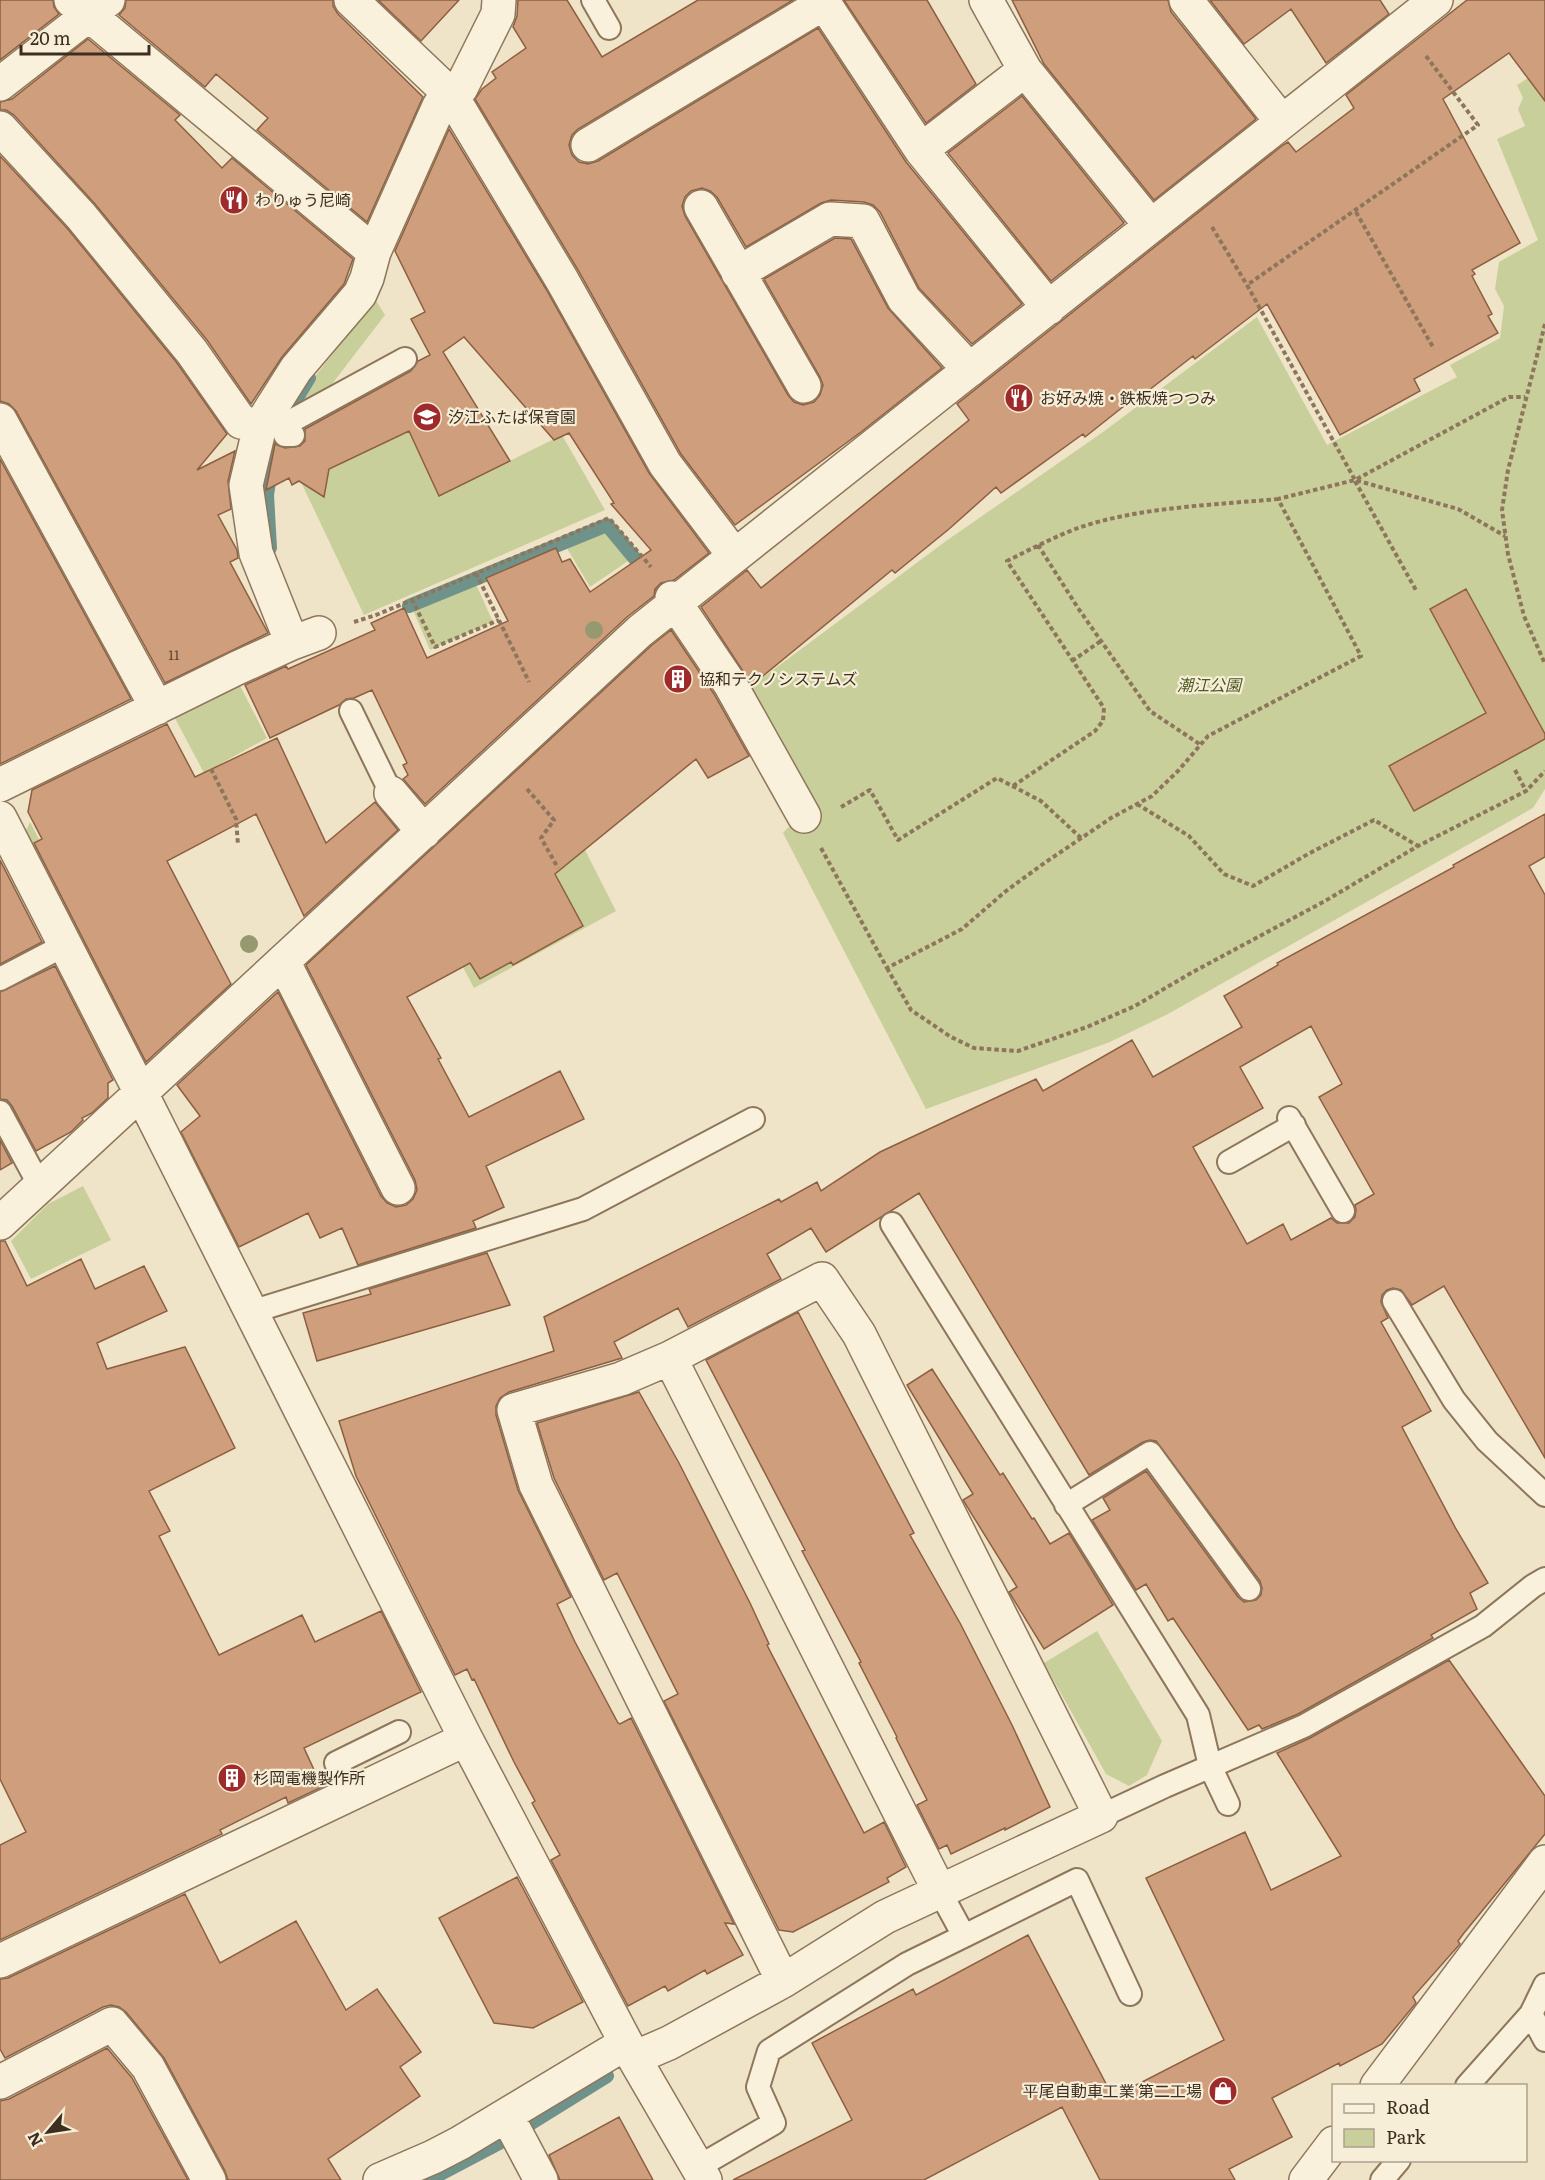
<svg xmlns="http://www.w3.org/2000/svg" width="1545" height="2180" font-family="Literata,'Noto Sans JP',serif">
<style>
.green{fill:#c9cf9b}
.lines{fill:none;stroke-linecap:round;stroke-linejoin:round}
.stream{stroke:#6f938a;stroke-width:14}
.building{fill:#cf9f7d;stroke:#8d5f41;stroke-width:1.5;fill-rule:evenodd}
.service-casing{stroke:#8d765c;stroke-width:26}
.minor-casing{stroke:#8d765c;stroke-width:36}
.path{stroke:#8d765c;stroke-width:4;stroke-dasharray:4.5 3;stroke-linecap:butt}
.service{stroke:#faf1dc;stroke-width:22}
.minor{stroke:#faf1dc;stroke-width:33}
.tree{fill:#96986f}
.labels{text-anchor:middle;stroke-width:4.5;stroke-linejoin:round;paint-order:stroke}
.number-label{font-size:14px;fill:#624a37}
.poi-label{font-size:16px;fill:#3d2e20;stroke:#f7eed8;text-anchor:start}
.park-label{font-size:16px;font-style:italic;fill:#4d5a26;stroke:#f7eed8}
</style>
<rect width="100%" height="100%" fill="#f0e4c8"/>
<path class="green" d="M1545 67V789L1533 808 1168 1014 1110 1042 926 1109 783 833 810 804 747 696 753 685 946 541 1103 432 1257 317 1327 445 1457 377 1450 365 1500 338 1504 306 1495 289 1499 262 1538 240 1497 139 1525 126 1518 109 1523 98 1517 85Z
M375 299 385 315 319 401 291 416 317 374Z
M409 431 439 496 562 435 605 510 364 615 301 482Z
M605 528 631 559 590 587 565 545Z
M475 582 493 622 430 650 413 610Z
M235 676 267 738 204 773 170 709Z
M518 766 585 850 616 911 474 988 430 906 507 779Z
M30 822 97 950 161 1048 145 1065 25 833Z
M83 1186 111 1240 31 1279 11 1241 48 1204Z
M1097 1631 1162 1741 1147 1775 1129 1786 1106 1774 1044 1663Z"/>
<g class="lines">
<path class="stream" d="M270 548 267 495 273 456 280 426 309 378
M409 606 607 525 656 584 667 602
M429 2180 499 2143 607 2076"/>
</g>
<path class="building" d="M0 0H53L54 7 59 14 0 60Z
M126 0H333V6L338 14 423 97 367 222 257 130 268 118 216 74 205 87 119 15 125 8Z
M378 0H459L421 41Z
M518 0H567L602 57 698 0H793L578 129 572 135 569 145 572 155 579 162 588 164 598 161 818 28 906 162 1022 304 972 344 919 288 880 212 873 205 864 202 831 200 821 203 746 247 717 197 710 191 702 188 691 191 685 197 682 206 685 216 788 395 794 402 803 405 814 402 820 395 823 385 820 377 764 279 835 238 851 239 888 308 942 368 861 432 735 525 681 454 578 270 475 99 482 89 496 78 492 72 526 48 513 27 517 16Z
M844 0H927L976 84 926 123Z
M1012 0H1168L1171 12 1256 119 1154 200 1044 64Z
M1210 0H1380L1389 14 1326 63 1291 9 1244 44Z
M1467 0H1545V101L1509 53 1443 99 1520 243 1472 270 1475 274 1472 276 1492 314 1488 316 1498 333 1414 379 1420 391 1340 435 1267 304 1195 359 1193 356 1140 397 1138 395 1085 437 1083 434 1001 493 996 487 949 529 895 573 892 570 752 685 701 607 747 570 761 588 969 420 957 404 1283 145 1288 142 1296 152 1354 108 1346 95Z
M88 39 180 115 175 120 222 168 232 158 353 259 344 284 282 357 251 404 207 340 95 204 14 115 6 110H0V102L12 99Z
M1022 96 1124 223 1051 281 948 153Z
M449 129 546 289 649 473 709 553 674 580 661 583 655 589 654 596 627 617 425 804 403 779 408 775 403 765 407 763 372 690 354 698 346 699 339 705 270 738 245 685 286 666 288 669 375 630 371 623 404 608 427 658 508 621 486 578 556 548 562 562 570 559 590 592 651 550 611 504 614 503 569 433 554 440 464 337 443 352 510 461 439 496 409 431 329 469 324 497 299 481 292 485 289 478 266 490 275 444 285 448 300 446 305 441V429L411 371 418 361 430 355 411 319 425 312 395 251Z
M0 156 67 228 177 363 227 434 197 470 235 451 228 481 231 509 218 515 237 550 238 558 230 562 268 633 165 683 16 411 9 404 0 401Z
M0 459 131 699 0 764Z
M1466 589 1545 734V739L1414 811 1389 766 1486 713 1430 609Z
M671 630 714 694 749 756 708 778 696 759 555 874 583 926 513 965 511 962 480 979 470 963 407 997 441 1058 438 1059 469 1117 560 1071 584 1119 486 1166 504 1207 473 1221 476 1228 358 1265 342 1228 320 1238 308 1213 239 1247 181 1132 200 1116 177 1085 278 992 381 1196 387 1203 396 1207 406 1205 413 1199 417 1190 415 1180 306 965 652 645Z
M167 724 195 777 277 738 326 843 375 802 398 830 304 916 256 814 167 861 231 984 146 1062 34 843 42 839 28 812 32 790Z
M1545 814V857L1529 866 1545 895V1458L1444 1286 1412 1305 1401 1290 1393 1288 1387 1290 1382 1295 1381 1302 1388 1318 1381 1322 1431 1411 1402 1427 1456 1529 1488 1583 1470 1593 1477 1609 1431 1635 1433 1638 1298 1714 1262 1729 1259 1725 1248 1730 1173 1618 1168 1621 1146 1584 1136 1590 1092 1520 1110 1510 1103 1498 1146 1471 1238 1597 1244 1602 1256 1600 1261 1595 1262 1588 1260 1581 1156 1441 1150 1440 1143 1442 1089 1475 919 1193 826 1252 811 1228 767 1254 781 1279 688 1327 678 1308 614 1342 622 1358 509 1392 500 1398 496 1406V1415L518 1490 571 1597 557 1604 575 1642 618 1723 620 1724 631 1718 734 1924 725 1923 743 1955 707 1974 705 1970 668 1991 665 1986 628 2006 551 1860 560 1855 532 1803 535 1801 514 1762 474 1679 472 1680 467 1669 455 1675 415 1595 356 1476 339 1421 554 1351 544 1317 779 1199 781 1202 817 1182 821 1191 880 1152 1036 1079 1043 1091 1132 1040 1153 1077 1242 1027 1224 996 1278 965 1277 963 1454 867 1453 865ZM1311 1026 1342 1084 1319 1097 1374 1194 1355 1205 1356 1210 1355 1217 1349 1223H1337L1331 1218 1291 1240 1283 1224 1247 1244 1193 1147 1263 1108 1240 1067Z
M0 860 42 942 0 964Z
M55 966 113 1080 108 1083V1098L92 1113 82 1118 83 1120 71 1132 36 1151 12 1106 7 1100 0 1099V992Z
M0 1140 12 1163 0 1170Z
M0 1241H5L27 1286 81 1259 95 1289 144 1266 167 1311 97 1343 107 1369 185 1347 235 1448 149 1491 170 1531 159 1536 219 1655 302 1615 315 1642 381 1611 421 1692 304 1748 322 1787 288 1803 286 1797 220 1830 222 1834 0 1940V1845L26 1832 0 1779Z
M487 1253 510 1305 317 1361 303 1313 371 1294 369 1289Z
M798 1312 914 1533 910 1535 960 1623 1012 1725 1050 1807 1005 1830V1828L951 1854 947 1845 939 1849 917 1805 927 1800 896 1738 897 1737 859 1663 861 1662 802 1551 805 1550 706 1360Z
M932 1369 1000 1475 1003 1473 1032 1519 1034 1518 1050 1544 1069 1533 1113 1605 1044 1649 1009 1592 1017 1587 963 1500 973 1494 907 1385Z
M639 1392 679 1463 750 1603 769 1644 767 1645 864 1833 884 1822 906 1867 887 1878 889 1882 793 1932 779 1930 664 1701 678 1694 617 1573 604 1580 554 1478 537 1423Z
M1449 1660 1545 1796V1834L1464 1933 1458 1941 1460 1944 1413 1997 1416 2003 1382 2044 1340 2066 1339 2063 1272 2098 1292 2137 1229 2169 1235 2180H1100L1062 2107 924 2180H733L852 2120 812 2043 913 1989 916 1995 1028 1935 1113 2097 1224 2040 1146 1878 1245 1832 1271 1890 1341 1856 1277 1753 1310 1738Z
M517 1877 583 2002 533 2028 494 2023 439 1918Z
M185 1894 220 1963 296 1921 346 2010 377 1989 421 2052 400 2067 420 2096 328 2159 341 2180H228L225 2171 164 2058 126 2012 119 2007 111 2005 103 2007 5 2058 0 2049V1979L8 1978Z
M107 2048 132 2078 188 2180H0V2101L9 2099Z
M619 2117 653 2180H560L549 2155Z"/>
<g class="lines">
<g class="service-casing">
<path id="service" d="M593 0 609 28
M293 435H285L293 420 405 359
M351 711 391 793
M0 979 65 945
M0 1112 40 1186
M1289 1118 1343 1211
M1229 1162 1294 1125
M892 1224 1198 1715 1210 1766 1228 1804
M1394 1301 1454 1400 1487 1441 1545 1495
M251 1312 583 1209 753 1119
M1066 1505 1150 1453 1249 1589
M351 1794 336 1763 399 1732
M1101 1816 1165 1786 1304 1726 1483 1626 1533 1586 1545 1579
M939 1890 964 1936 1077 1880 1130 1994
M1531 2014 1545 2040
M1467 2086 1531 2014 1545 1985
M698 2167 774 2123 758 2087 769 2051 907 1964 964 1936
M1382 2180 1399 2160"/>
</g>
<g class="minor-casing">
<path id="minor" d="M71 0 374 252
M351 0 451 95 562 280 665 464 734 555
M822 0 921 150 1049 308
M986 0 1025 70 1151 226
M1186 0 1282 122
M0 84 108 0
M0 128 81 216 192 352 241 422 260 426
M588 145 824 3
M921 150 1025 70
M701 207 804 386
M738 273 830 219 863 221 904 299 970 370
M0 420 157 708
M672 598 730 684 804 816
M292 643 256 553 246 485 260 426 296 369 360 294 367 278 374 252 439 106 461 88 498 14 499 0
M0 785 237 668 292 643 319 633
M391 793 424 832
M0 818 141 1093 466 1739 634 2058 705 2180
M283 961 398 1188
M0 1223 640 631 1436 0
M670 1358 939 1890
M0 1961 466 1739
M634 2058 669 2043 783 1981 885 1917 1101 1816 859 1334 822 1279 670 1358 621 1379 514 1410 536 1485 783 1981
M0 2082 112 2024 148 2067 209 2180
M1377 2086 1545 1862
M507 2116 541 2180
M380 2180 433 2157 460 2143 626 2043
M1306 2180 1334 2143"/>
</g>
<path class="path" d="M1426 56 1478 125 1247 285 1355 480 1509 397H1525
M1356 212 1434 349
M1212 227 1247 285
M1545 324 1508 470 1502 510 1508 554 1524 616 1545 664
M1355 481 1417 592
M1038 545 1078 608 1150 711 1201 745
M476 573 529 682
M412 599 435 647 499 620
M354 622 376 615 609 518 651 567
M1072 661 1101 641
M211 769 236 819 238 845
M1515 770 1526 791
M1013 786 1095 731 1103 721 1104 708 1007 561C1031 549 1054 537 1078 528 1139 507 1214 505 1278 499
M527 789 554 820 541 838 558 868
M1137 804 1189 836 1224 874 1253 886 1308 854 1374 820 1418 846
M841 807 870 790 898 840 997 778 1041 801 1081 838
M821 848 887 968 962 929 1006 891 1043 864 1111 818 1152 796 1178 771 1208 736 1361 656 1278 499 1355 480 1458 509 1505 536
M887 968 911 1010 951 1037 974 1048 1018 1051 1087 1027 1135 1006 1191 973 1325 901 1418 846 1526 791 1545 771"/>
<use href="#service" class="service"/>
<use href="#minor" class="minor"/>
</g>
<g class="tree">
<circle cx="594" cy="630" r="9"/>
<circle cx="249" cy="944" r="9"/>
</g>
<defs>
<g id="restaurant-disc" transform="scale(1.5)"><circle r="9.5" fill="#9e2a2b" stroke="#f7eed8"/><path d="M-5-6h1v4h1v-4h1v4h1v-4h1v5L-1.5 .5V6h-2V.5L-5-1ZM5-6V6H3V1.5H1.5Q1.5-4 5-6Z" fill="#fff"/></g>
<g id="school-disc" transform="scale(1.5)"><circle r="9.5" fill="#9e2a2b" stroke="#f7eed8"/><path d="M0-5L7-2L0 1L-7-2ZM-4 1L0 2.5L4 1V4Q0 6-4 4Z" fill="#fff"/></g>
<g id="building-disc" transform="scale(1.5)"><circle r="9.5" fill="#9e2a2b" stroke="#f7eed8"/><path d="M-4-6H4V6H1V3H-1V6H-4ZM-2.5-4.3h1.7v1.8h-1.7ZM.8-4.3h1.7v1.8H.8ZM-2.5-1h1.7V.8h-1.7ZM.8-1h1.7V.8H.8Z" fill="#fff"/></g>
<g id="shop-disc" transform="scale(1.5)"><circle r="9.5" fill="#9e2a2b" stroke="#f7eed8"/><path d="M-5-2.5h2.3a2.7 3.5 0 0 1 5.4 0H5L5.5 6h-11ZM-1.5-2.5h3a1.5 2.3 0 0 0-3 0Z" fill="#fff"/></g>
</defs>
<g fill-rule="evenodd">
<use href="#restaurant-disc" x="234" y="200"/>
<use href="#restaurant-disc" x="1019" y="398"/>
<use href="#school-disc" x="427" y="417"/>
<use href="#building-disc" x="678" y="679"/>
<use href="#building-disc" x="232" y="1778"/>
<use href="#shop-disc" x="1223" y="2091"/>
</g>
<g class="labels">
<g class="number-label">
<text x="174" y="660">11</text>
</g>
<g class="poi-label">
<text x="255" y="206">わりゅう尼崎</text>
<text x="1040" y="404">お好み焼・鉄板焼つつみ</text>
<text x="448" y="423">汐江ふたば保育園</text>
<text x="699" y="685">協和テクノシステムズ</text>
<text x="253" y="1784">杉岡電機製作所</text>
<text x="1202" y="2097" text-anchor="end">平尾自動車工業 第二工場</text>
</g>
<g class="park-label">
<text x="1209" y="691">潮江公園</text>
</g>
</g>
<rect x="1332" y="2084" width="195" height="78" fill="#f7eed8" stroke="#ada18e" stroke-width="1.5"/>
<rect x="1344" y="2104" width="30" height="9" fill="#faf1dc" stroke="#ada18e" stroke-width="1.5"/>
<text x="1386" y="2114" font-size="18" fill="#3d2e20">Road</text>
<rect x="1344" y="2129" width="30" height="18" fill="#c9cf9b" stroke="#ada18e" stroke-width="1.5"/>
<text x="1386" y="2144" font-size="18" fill="#3d2e20">Park</text>
<g transform="translate(48 2132) rotate(241)" stroke="#f7eed8" stroke-width="4.5" paint-order="stroke">
<path d="M0-4.5L10 22L0 15L-10 22Z" fill="#3d2e20"/>
<text y="-9" font-size="16" font-weight="bold" text-anchor="middle" fill="#3d2e20">N</text>
</g>
<path d="M21 45v9h128v-9" fill="none" stroke="#3d2e20" stroke-width="3"/>
<text x="30" y="45" font-size="18" fill="#3d2e20" stroke="#f7eed8" stroke-width="4.5" paint-order="stroke">20 m</text>
</svg>
